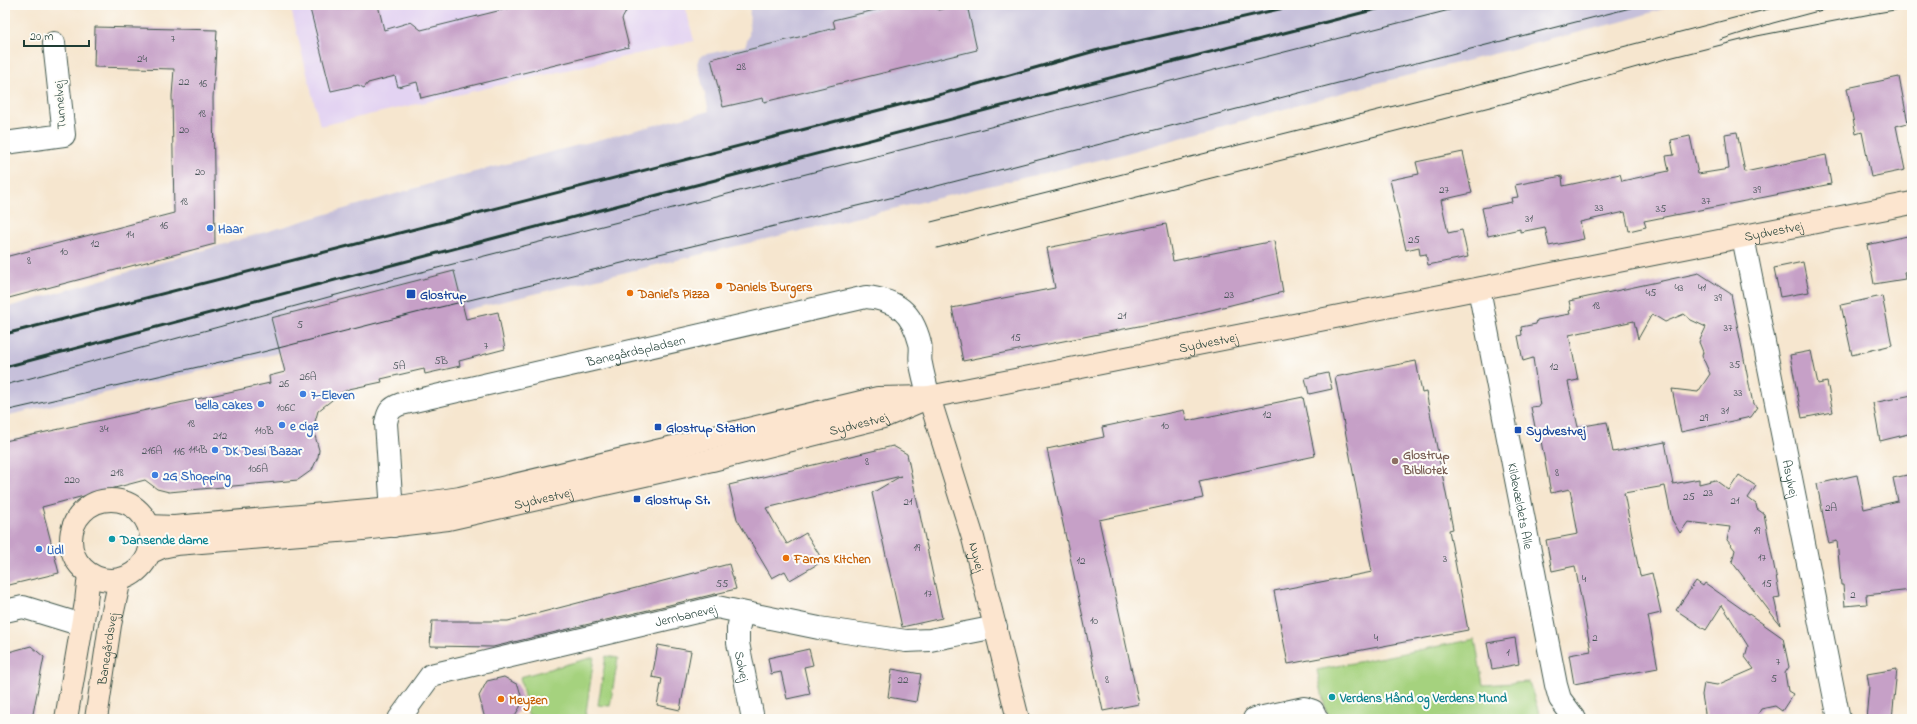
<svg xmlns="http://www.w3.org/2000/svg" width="1917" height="724" font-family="'Indie Flower',sans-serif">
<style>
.built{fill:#e3d3f2}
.industrial{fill:#c6c0da}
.green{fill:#a5d27e;stroke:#628859}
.building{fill:#c6a0c7}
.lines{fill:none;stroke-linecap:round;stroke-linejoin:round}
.street-casing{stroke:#3f564b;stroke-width:24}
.secondary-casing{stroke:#3f564b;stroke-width:24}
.street{stroke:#fff;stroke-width:22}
.secondary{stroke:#fce5cf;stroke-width:22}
.tram{stroke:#1f3d34;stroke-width:1}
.rail{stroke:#1f3d34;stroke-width:3}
.shop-dot{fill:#3f7fe0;stroke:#fdfcf7;stroke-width:1.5}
.food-dot{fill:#e8710a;stroke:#fdfcf7;stroke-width:1.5}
.transit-dot{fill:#1a4fb4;stroke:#fdfcf7;stroke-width:1.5}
.education-dot{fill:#8d6e63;stroke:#fdfcf7;stroke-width:1.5}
.culture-dot{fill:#0f9aa8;stroke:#fdfcf7;stroke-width:1.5}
.labels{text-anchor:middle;stroke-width:4;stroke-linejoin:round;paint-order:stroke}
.number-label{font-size:11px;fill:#495659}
.street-label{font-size:13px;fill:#1f3d34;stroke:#fdfcf7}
.shop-label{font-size:13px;font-weight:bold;fill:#366cbe;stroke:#fdfcf7;text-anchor:start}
.food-label{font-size:13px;font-weight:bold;fill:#c56008;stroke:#fdfcf7;text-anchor:start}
.transit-label{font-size:13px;font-weight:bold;fill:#164399;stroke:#fdfcf7;text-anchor:start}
.education-label{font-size:13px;font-weight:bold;fill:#785e54;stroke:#fdfcf7;text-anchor:start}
.culture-label{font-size:13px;font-weight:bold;fill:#0d838f;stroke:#fdfcf7;text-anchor:start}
</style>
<rect width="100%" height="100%" fill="#fdfcf7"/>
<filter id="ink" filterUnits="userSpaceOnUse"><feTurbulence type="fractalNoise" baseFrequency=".025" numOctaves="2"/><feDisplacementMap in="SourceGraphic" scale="8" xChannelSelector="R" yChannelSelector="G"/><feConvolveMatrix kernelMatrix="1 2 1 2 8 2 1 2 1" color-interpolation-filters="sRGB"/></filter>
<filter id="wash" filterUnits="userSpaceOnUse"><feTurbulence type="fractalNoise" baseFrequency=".012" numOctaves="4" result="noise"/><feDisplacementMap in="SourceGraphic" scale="16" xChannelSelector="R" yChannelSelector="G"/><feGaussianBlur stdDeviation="0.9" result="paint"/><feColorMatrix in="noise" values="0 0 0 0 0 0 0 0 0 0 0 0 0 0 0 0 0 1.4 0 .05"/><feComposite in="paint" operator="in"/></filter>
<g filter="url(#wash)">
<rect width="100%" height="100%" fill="#f6e6cf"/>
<path class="built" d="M290 5H685L694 41 320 126Z"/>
<path class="industrial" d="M750 5H1675L1624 21 1370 85 1116 156 449 314 5 416V308L440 181 709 111 697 63 702 55 745 46 749 36Z"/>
<path class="green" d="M1475 639 1483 685 1529 682 1541 719H1337L1326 712 1317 670Z
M606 656 618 658 610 706 598 705Z
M594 657 585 719H554L528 715 520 677Z"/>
<g id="blocks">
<path class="building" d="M309 5H378L384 30 411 22 421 30 522 5H619L620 8 626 12 622 19 629 47 421 98 417 82 398 87 395 76 368 83 364 88 358 85 331 91Z
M896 5H937L938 10 957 5H967L977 50 764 102 763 98 723 107 711 59 835 28 833 20Z
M95 27 217 30 213 98 215 244 5 299V257L174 213 172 96 174 69 94 67Z
M1899 77 1908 123 1896 126 1905 170 1871 177 1862 132 1856 134 1847 88Z
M1737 132 1745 172 1826 155 1831 184 1644 221 1646 227 1629 231 1625 212 1580 222 1584 239 1549 246 1545 227 1520 232V229L1488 236 1482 208 1512 202 1511 198 1518 197 1515 185 1562 176 1563 186 1620 174 1622 181 1669 171 1666 156 1674 155 1671 140 1690 136 1698 174 1729 169 1725 134Z
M1463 152 1472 193 1441 200 1448 233 1462 230 1468 257 1428 265 1426 254 1420 255 1419 247 1406 250 1390 180 1419 174 1416 162Z
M1166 224 1173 261 1274 241 1283 292 1179 318 963 361 952 308 1055 288 1047 248Z
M1912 235V270L1904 272 1905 279 1874 284 1867 245Z
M1803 262 1809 292 1780 297 1774 268Z
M454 271 466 319 498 312 505 349 459 361 460 366 425 374 424 369 381 379 382 382 349 389 341 393 318 411 313 429 319 450 318 457 312 470 298 480 169 492 157 489 145 480 42 507 59 573 5 586V441L270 383 269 376 285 372 271 318Z
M1699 273 1731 294 1753 404 1758 407 1751 417 1681 432 1672 389 1698 392 1710 374 1702 356 1703 352 1699 342 1706 327 1691 320 1684 314 1665 322 1652 314 1638 339 1634 321 1569 335 1578 380 1568 382 1578 427 1607 422 1613 452 1665 442 1673 484 1699 479V484L1715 480 1729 490 1739 475 1756 486 1748 498 1756 504 1757 509 1764 514 1780 597 1774 598 1780 625 1732 562 1735 550 1727 540 1730 527 1688 522 1680 533 1672 520 1665 486 1624 493 1640 576 1652 573 1661 613 1648 616 1658 668 1574 684 1569 655 1591 651 1575 566 1552 571 1546 540 1578 534 1570 489 1551 493 1540 436 1537 437 1531 407 1540 406 1533 358 1523 361 1518 336 1522 335 1521 327 1536 324 1537 320 1570 314 1569 311 1571 310 1569 301Z
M1882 296 1892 345 1852 355 1841 305Z
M1811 351 1818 384 1827 382 1833 412 1802 418 1790 355Z
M1416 361 1422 393 1426 392 1453 529 1449 530 1468 630 1288 664 1274 591 1372 572 1335 377Z
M1328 373 1332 389 1309 394 1305 378Z
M1912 395V433L1880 441 1873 403Z
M1303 397 1315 456 1199 481 1203 498 1099 520 1139 704 1103 711 1047 449 1104 437 1102 427 1184 410 1187 421Z
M893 446 907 454 942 618 902 627 872 493 901 476 766 508 787 544 806 533 823 561 790 580 785 571 772 578 737 519 729 485Z
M1912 474V530L1908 531 1912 566V590L1866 595 1867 604 1845 606 1843 585H1841L1837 541 1829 543 1827 536 1817 484 1857 475 1864 509 1898 501 1893 478Z
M729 564 736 589 493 647 430 646 432 621H508Z
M1696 581 1703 586 1705 583 1783 638 1789 667 1785 673 1788 691 1793 694 1782 711 1775 706 1761 709 1757 716 1742 719H1706L1702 695 1704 683 1717 685 1754 669 1745 657 1748 646 1722 605 1706 630 1676 610Z
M1515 638 1519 664 1492 669 1487 643Z
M658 645 691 651 680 710 657 705 662 679 652 677Z
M31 646 44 657 32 719H5V653Z
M809 649 813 665 804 667 810 694 787 699 781 672 771 674 768 658Z
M892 669 921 674 916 702 888 697Z
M1897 669 1892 719H1866L1869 686 1867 674Z
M504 677 518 685 523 702 514 717 505 719H485L479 696 487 681Z"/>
</g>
</g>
<g filter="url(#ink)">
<use href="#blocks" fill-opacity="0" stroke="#3f564b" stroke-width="1"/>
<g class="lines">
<g class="street-casing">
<g id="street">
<path d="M5 143 64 135 54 43"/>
<path id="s1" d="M1743 237 1839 719"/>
<path id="s2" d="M1479 289 1556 685 1560 699 1575 719"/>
<path id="s3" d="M393 526 386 423C388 412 390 408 401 404L866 297C897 300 912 312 920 343 922 350 919 357 921 364 923 375 926 386 929 397"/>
<path d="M5 611 23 607 82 625"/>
<path id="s4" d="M742 613 738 629V643L753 719"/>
<path id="s5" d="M399 719 431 675 717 607 819 628 906 641 930 640 996 627"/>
<path d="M1254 719 1304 708 1313 711 1317 719"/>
</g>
</g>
<g class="secondary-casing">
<g id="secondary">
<path id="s6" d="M929 397 973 538 1018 719"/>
<circle cx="111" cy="540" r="40"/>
<path id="s7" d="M149 526 174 527 392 508 460 498 878 398 929 397 1912 203"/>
<path id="s8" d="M149 553 162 547 176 544 363 529 448 519 712 460 883 417 918 402"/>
<path d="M66 719 86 602 89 574"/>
<path id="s9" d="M96 719 110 625 120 579"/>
</g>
</g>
<use href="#street" class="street"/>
<use href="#secondary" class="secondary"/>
<path class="tram" d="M1720 40 1773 23 1841 5
M931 222 1426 98 1784 5
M937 248 1541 94 1669 58 1757 36 1871 14 1912 7
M5 385 406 276 1469 5
M5 411 255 354 416 313 898 196 1642 5"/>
<path class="rail" d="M5 334 942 94 1095 51 1297 5
M5 367 669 192 1392 5"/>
</g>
</g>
<g class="shop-dot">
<circle cx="210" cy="228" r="4"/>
<circle cx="303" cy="394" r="4"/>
<circle cx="261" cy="404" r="4"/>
<circle cx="282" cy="425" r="4"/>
<circle cx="215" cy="450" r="4"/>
<circle cx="155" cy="475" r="4"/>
<circle cx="39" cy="549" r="4"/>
</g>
<g class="food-dot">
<circle cx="719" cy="286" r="4"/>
<circle cx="630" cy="293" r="4"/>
<circle cx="786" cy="558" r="4"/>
<circle cx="501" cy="699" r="4"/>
</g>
<g class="transit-dot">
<rect x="406" y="289" width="10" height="10" rx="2"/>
<rect x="654" y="423" width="8" height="8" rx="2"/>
<rect x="1514" y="426" width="8" height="8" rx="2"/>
<rect x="633" y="495" width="8" height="8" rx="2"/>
</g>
<circle class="education-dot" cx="1395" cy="461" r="4"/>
<g class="culture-dot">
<circle cx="112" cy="539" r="4"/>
<circle cx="1332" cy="697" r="4"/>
</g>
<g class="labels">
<g class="number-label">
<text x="173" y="42">7</text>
<text x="142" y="62">24</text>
<text x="741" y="70">28</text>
<text x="184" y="85">22</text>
<text x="203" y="87">16</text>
<text x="202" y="117">18</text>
<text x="184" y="133">20</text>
<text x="200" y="175">20</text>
<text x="1444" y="193">27</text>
<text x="1757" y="193">39</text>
<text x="1706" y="204">37</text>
<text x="184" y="205">18</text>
<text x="1599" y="211">33</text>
<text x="1661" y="212">35</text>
<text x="1529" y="222">31</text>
<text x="164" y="229">16</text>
<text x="130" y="238">14</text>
<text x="1414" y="243">25</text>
<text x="95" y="247">12</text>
<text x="64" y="255">10</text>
<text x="29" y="264">8</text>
<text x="1679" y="291">43</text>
<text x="1702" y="291">41</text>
<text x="1651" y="296">45</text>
<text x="1229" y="298">23</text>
<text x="1718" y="301">39</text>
<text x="1596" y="309">18</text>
<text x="1122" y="319">21</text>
<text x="300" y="328">5</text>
<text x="1728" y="331">37</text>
<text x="1016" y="341">15</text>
<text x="486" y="349">7</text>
<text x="441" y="364">5B</text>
<text x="1735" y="368">35</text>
<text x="399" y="369">5A</text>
<text x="1554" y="370">12</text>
<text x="308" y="380">26A</text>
<text x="284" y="387">26</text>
<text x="1738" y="396">33</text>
<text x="286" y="411">106C</text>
<text x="1725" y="414">31</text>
<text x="1267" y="418">12</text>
<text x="1704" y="421">29</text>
<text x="191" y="427">18</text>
<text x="1165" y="429">10</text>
<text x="104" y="432">34</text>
<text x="264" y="434">110B</text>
<text x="220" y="439">212</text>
<text x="198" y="453">114B</text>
<text x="152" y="454">216A</text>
<text x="179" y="455">116</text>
<text x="867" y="465">8</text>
<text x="258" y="472">106A</text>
<text x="117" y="476">218</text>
<text x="1557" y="476">8</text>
<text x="72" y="483">220</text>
<text x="1708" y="496">23</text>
<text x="1689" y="500">25</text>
<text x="1735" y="504">21</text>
<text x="908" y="505">21</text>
<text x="1831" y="511">2A</text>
<text x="1757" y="534">19</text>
<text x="917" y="551">19</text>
<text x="1762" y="561">17</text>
<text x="1445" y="562">3</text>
<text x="1081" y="564">12</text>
<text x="1584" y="582">4</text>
<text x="722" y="587">55</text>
<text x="1767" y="587">15</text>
<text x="928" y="597">17</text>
<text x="1853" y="598">2</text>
<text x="1094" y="624">10</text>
<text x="1376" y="641">4</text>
<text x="1595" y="641">2</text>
<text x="1508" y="656">1</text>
<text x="1778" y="665">7</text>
<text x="1774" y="682">5</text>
<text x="903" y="683">22</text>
<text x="1107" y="683">8</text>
</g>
<g class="street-label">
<text transform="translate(59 105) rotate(-94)" y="5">Tunnelvej</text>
<text dy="5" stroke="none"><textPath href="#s7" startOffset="1654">Sydvestvej</textPath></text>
<text dy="5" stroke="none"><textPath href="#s7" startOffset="1078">Sydvestvej</textPath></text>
<text dy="5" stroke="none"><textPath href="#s3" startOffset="370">Banegårdspladsen</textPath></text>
<text dy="5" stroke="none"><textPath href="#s8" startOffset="723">Sydvestvej</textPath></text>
<text dy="5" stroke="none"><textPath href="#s1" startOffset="246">Asylvej</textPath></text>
<text dy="5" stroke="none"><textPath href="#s8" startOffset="399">Sydvestvej</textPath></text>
<text dy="5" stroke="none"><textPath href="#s2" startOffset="221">Kildevældets Alle</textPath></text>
<text dy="5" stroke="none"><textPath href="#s6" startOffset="167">Nyvej</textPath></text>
<text dy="5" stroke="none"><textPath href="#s5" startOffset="316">Jernbanevej</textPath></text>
<text dy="5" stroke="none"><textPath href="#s9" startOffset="71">Banegårdsvej</textPath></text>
<text dy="5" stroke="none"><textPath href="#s4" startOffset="54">Solvej</textPath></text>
</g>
<g class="shop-label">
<text x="218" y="233">Haar</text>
<text x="311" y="399">7-Eleven</text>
<text x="253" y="409" text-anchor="end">bella cakes</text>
<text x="290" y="430">e cigz</text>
<text x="223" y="455">DK Desi Bazar</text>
<text x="163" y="480">2G Shopping</text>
<text x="47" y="554">Lidl</text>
</g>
<g class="food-label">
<text x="727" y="291">Daniels Burgers</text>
<text x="638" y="298">Daniel's Pizza</text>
<text x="794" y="563">Farms Kitchen</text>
<text x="509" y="704">Meyzen</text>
</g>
<g class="transit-label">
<text x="420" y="299">Glostrup</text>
<text x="666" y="432">Glostrup Station</text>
<text x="1526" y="435">Sydvestvej</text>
<text x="645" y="504">Glostrup St.</text>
</g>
<g class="education-label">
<text x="1403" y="459">Glostrup<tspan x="1403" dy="15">Bibliotek</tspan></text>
</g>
<g class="culture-label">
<text x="120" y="544">Dansende dame</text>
<text x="1340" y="702">Verdens Hånd og Verdens Mund</text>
</g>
</g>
<rect width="1917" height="724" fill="none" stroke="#fdfcf7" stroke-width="20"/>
<path d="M24 40v6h65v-6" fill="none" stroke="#1f3d34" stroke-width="2"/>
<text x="30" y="40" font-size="12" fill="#1f3d34" stroke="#fdfcf7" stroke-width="3" paint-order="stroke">20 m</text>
</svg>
